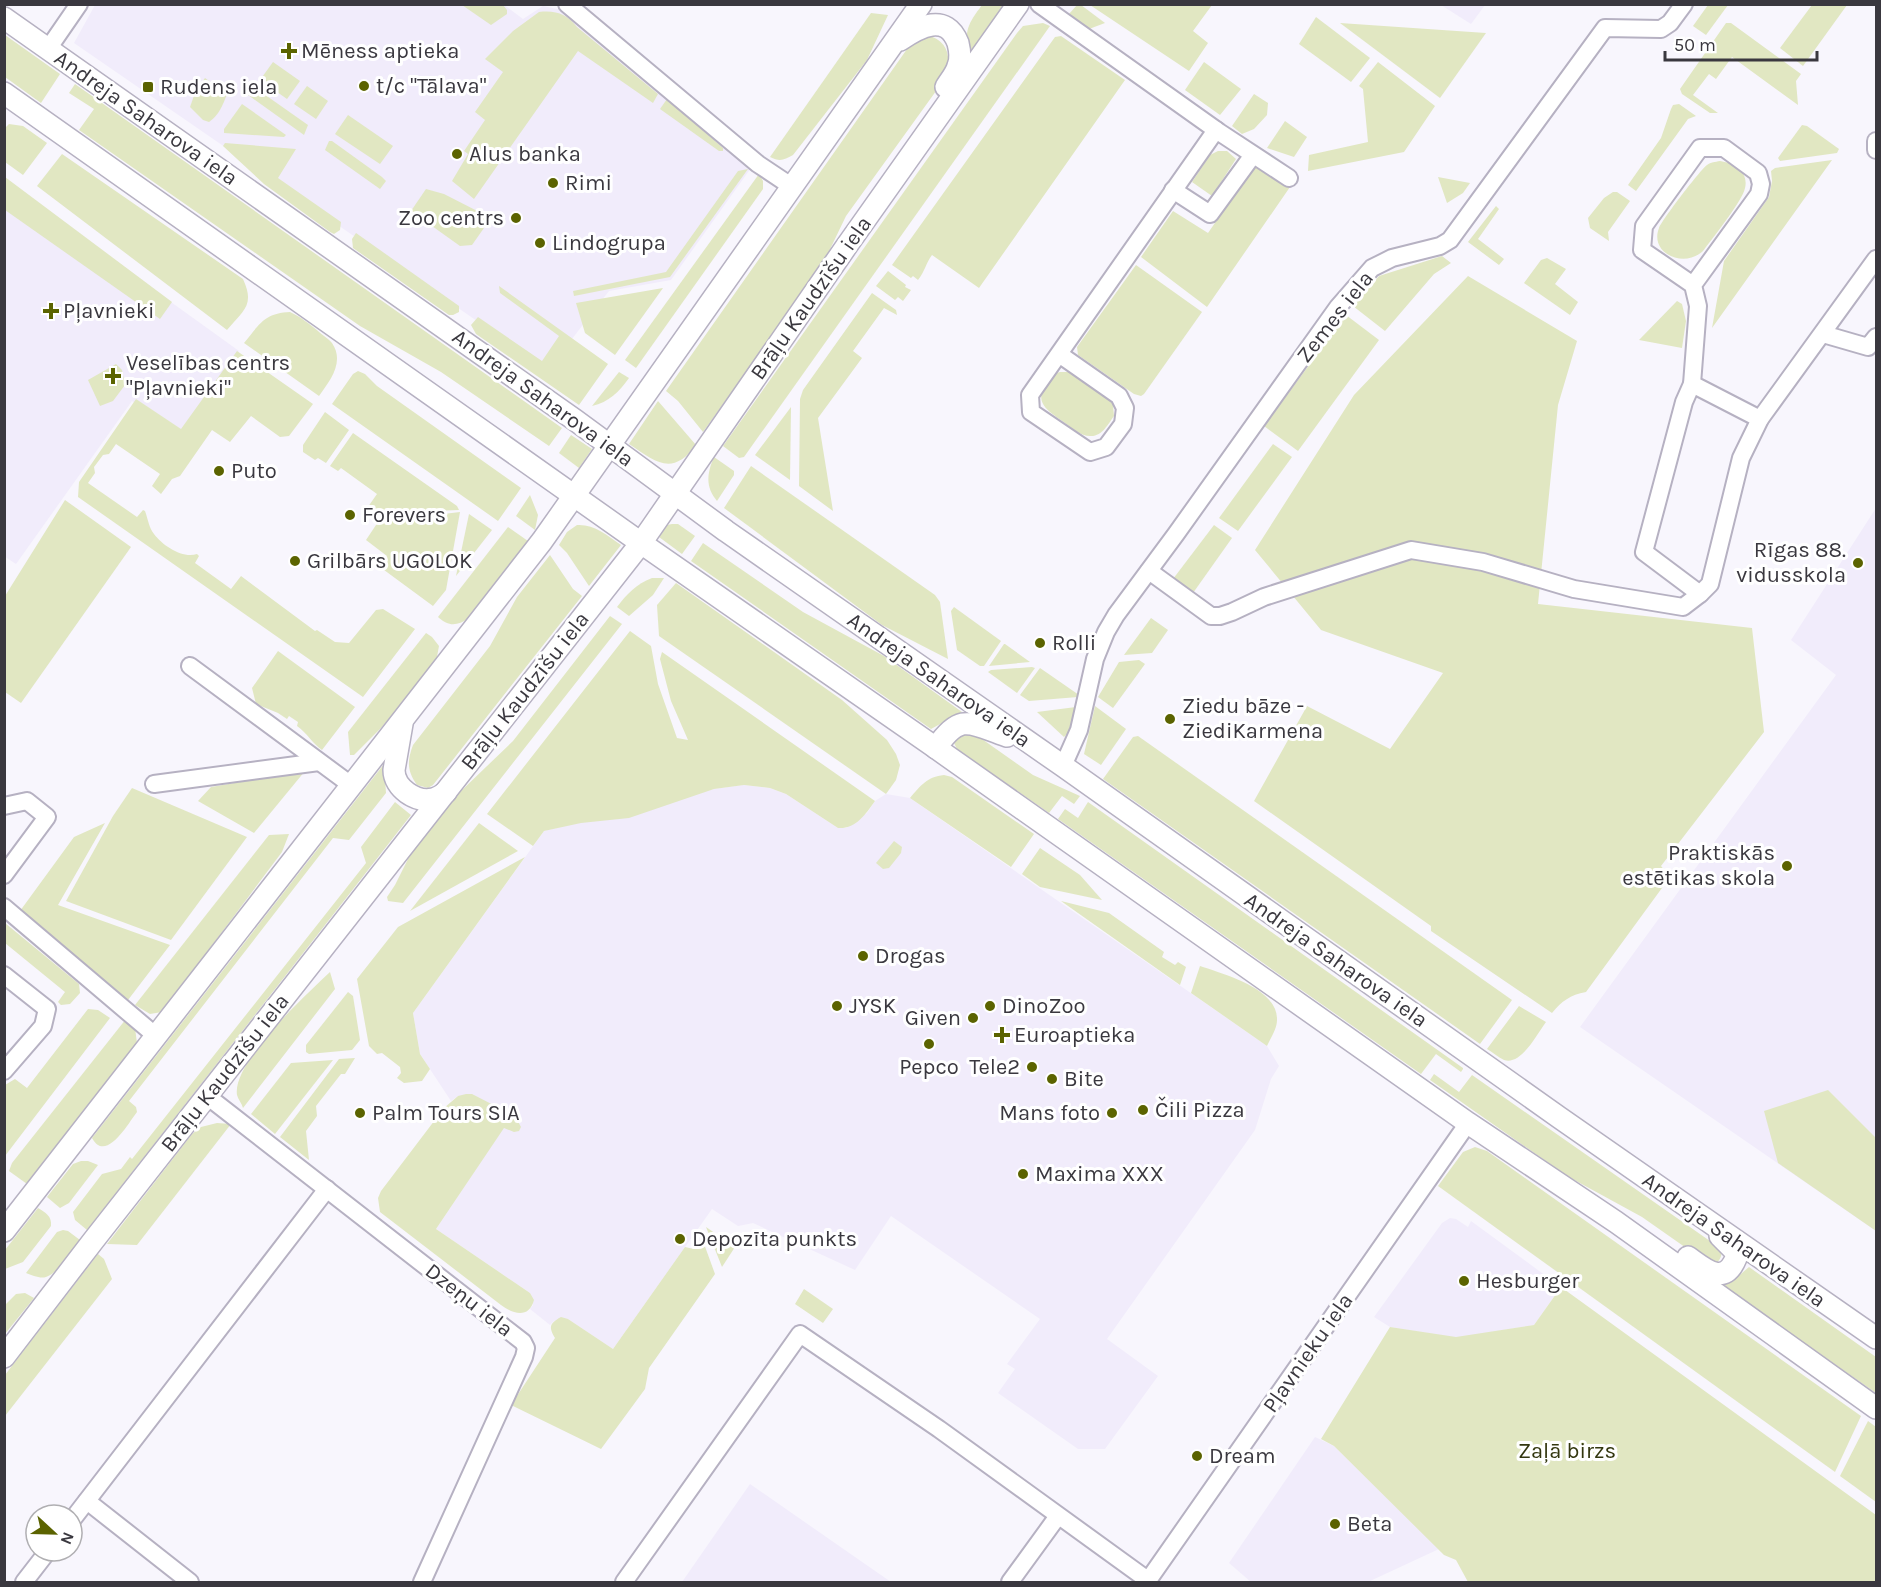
<svg xmlns="http://www.w3.org/2000/svg" width="1881" height="1587" viewBox="0 0 1881 1587" font-family="Karla,sans-serif">
  <style>
    .built { fill: #f1ecfb }
    .green { fill: #e1e7c2 }
    .lines { fill: none; stroke-linecap: round; stroke-linejoin: round }
    .minor-casing { stroke: #b6b1c2; stroke-width: 20 }
    .tertiary-casing { stroke: #b6b1c2; stroke-width: 24 }
    .minor { stroke: #fff; stroke-width: 16 }
    .tertiary { stroke: #fff; stroke-width: 21 }
    .poi-dot { fill: #5b6300; stroke: #fff; stroke-width: 2 }
    .labels { text-anchor: middle; dominant-baseline: central; stroke-width: 6; stroke-linejoin: round; paint-order: stroke }
    .poi-label { font-size: 22px; fill: #3a383f; stroke: #fff; text-anchor: start }
    .street-label { font-size: 22px; fill: #3a383f; stroke: #fff }
    .park-label { font-size: 22px; fill: #33370f; stroke: #fff }
  </style>
  <rect width="100%" height="100%" fill="#f8f6fd"/>
  <g class="built">
    <polygon points="503,4 523,19 543,6 562,10 751,168 671,280 609,291 548,370 74,43 95,5"/>
    <polygon points="1441,5 1485,5 1471,24"/>
    <polygon points="4,182 239,351 181,436 132,401 16,564 4,556"/>
    <polygon points="1876,508 1876,1231 1580,1027 1836,675 1791,640"/>
    <polygon points="744,785 770,788 786,794 838,828 846,828 867,813 875,801 886,794 910,798 1267,1046 1279,1066 1271,1079 1255,1130 1107,1339 1158,1376 1105,1449 1078,1449 998,1393 1015,1369 1007,1364 1040,1319 891,1216 855,1270 753,1223 738,1226 712,1209 613,1349 568,1319 554,1321 550,1325 530,1309 533,1305 530,1293 436,1229 504,1127 458,1096 451,1101 420,1054 413,1013 544,831 714,789"/>
    <polygon points="1450,1218 1456,1219 1468,1227 1471,1221 1561,1287 1534,1325 1456,1338 1390,1327 1374,1317 1442,1223"/>
    <polygon points="1315,1437 1334,1446 1439,1549 1368,1582 1251,1582 1229,1563"/>
    <polygon points="750,1484 891,1582 682,1582"/>
  </g>
  <g class="green">
    <polygon points="462,5 503,5 507,10 507,14 491,25"/>
    <path d="M982,5H1008L972,56L968,55C964,30 968,24 982,5Z"/>
    <polygon points="1077,5 1081,5 1105,23 1089,29 1069,14"/>
    <polygon points="1090,5 1212,5 1193,31 1208,43 1189,71"/>
    <polygon points="1708,5 1728,5 1706,35 1693,26"/>
    <polygon points="1812,5 1847,5 1803,66 1780,48"/>
    <path d="M539,12C556,10 567,14 577,27L658,94L653,103L578,51L474,199L452,181L468,154L464,151L485,120L475,112L503,72L485,59L513,31Z"/>
    <path d="M871,13L888,15L867,60L793,155C784,160 780,162 770,157Z"/>
    <polygon points="1316,17 1370,58 1351,82 1299,44"/>
    <polygon points="1043,23 1050,26 744,457 739,458 723,446 1017,33 1023,26"/>
    <polygon points="1340,23 1486,33 1440,98"/>
    <polygon points="1726,23 1731,23 1801,74 1796,81 1798,105 1732,57 1716,79 1709,74 1693,95 1718,113 1710,113 1682,94 1680,89"/>
    <polygon points="5,35 60,74 41,103 5,77"/>
    <path d="M927,35C950,41 952,60 944,80L846,216L821,268L703,432L678,401L666,391L912,42Z"/>
    <path d="M1061,36L1125,80L979,288L932,255C926,263 925,271 918,280L913,276L911,278L892,265L1055,37Z"/>
    <polygon points="273,62 300,81 287,99 260,80"/>
    <polygon points="1204,62 1241,89 1220,115 1185,90"/>
    <polygon points="1378,62 1435,106 1404,152 1308,171 1309,155 1368,142 1363,89 1359,86"/>
    <path d="M205,78L227,94C223,105 219,115 209,122L203,120L190,107L196,90Z"/>
    <polygon points="75,84 562,428 549,446 441,372 360,326 79,130 94,109 69,93"/>
    <polygon points="307,86 328,101 316,119 294,104"/>
    <polygon points="254,87 308,125 304,135 248,95"/>
    <polygon points="1254,94 1268,103 1267,115 1254,129 1242,134 1232,126"/>
    <polygon points="667,99 723,148 723,151 719,151 660,109"/>
    <polygon points="242,104 286,135 284,137 224,133 224,129"/>
    <polygon points="1679,104 1696,116 1688,119 1636,191 1628,185 1661,138 1671,109 1673,105"/>
    <polygon points="348,115 393,146 380,164 335,134"/>
    <polygon points="1285,121 1307,137 1294,157 1267,148"/>
    <polygon points="9,124 23,126 47,143 23,175 5,162 5,128"/>
    <polygon points="1802,125 1807,126 1839,149 1837,153 1780,161 1778,158"/>
    <polygon points="329,141 332,141 382,177 386,181 380,189 325,150"/>
    <polygon points="225,143 296,149 278,178 341,222 340,230 334,234 330,232 264,184 223,146"/>
    <polygon points="1218,151 1227,151 1236,159 1212,196 1192,182 1210,155"/>
    <path d="M62,154L243,279C255,305 244,310 227,330L37,186Z"/>
    <polygon points="1832,160 1712,328 1724,261 1769,197 1772,181 1771,171 1775,168"/>
    <path d="M1720,161C1734,163 1749,172 1745,188C1743,200 1712,239 1703,251C1684,269 1649,253 1659,228C1662,220 1701,169 1707,165C1711,162 1715,162 1720,161Z"/>
    <polygon points="1255,165 1290,187 1207,307 1141,257 1173,211 1208,233"/>
    <polygon points="748,169 670,277 574,296 573,291 666,272 738,171"/>
    <polygon points="759,174 763,181 763,189 636,368 625,360"/>
    <polygon points="5,177 172,302 160,319 5,210"/>
    <polygon points="1438,177 1470,183 1463,193 1447,203"/>
    <polygon points="426,189 444,194 491,218 472,245 460,246 411,211"/>
    <polygon points="1613,192 1617,192 1630,201 1608,232 1609,241 1590,228 1588,218 1604,198"/>
    <polygon points="1496,206 1499,209 1478,239 1504,259 1499,265 1468,242"/>
    <polygon points="356,233 459,306 459,312 453,315 449,315 353,248 352,239"/>
    <polygon points="1442,256 1451,263 1434,274 1385,331 1353,306 1379,276"/>
    <polygon points="1547,258 1566,269 1555,284 1578,302 1570,315 1524,283 1541,260"/>
    <polygon points="1136,265 1202,312 1144,394 1141,396 1134,394 1078,355 1077,347"/>
    <polygon points="888,271 906,285 905,287 911,290 903,301 898,297 895,300 876,286"/>
    <path d="M1468,276L1577,341L1558,405L1538,604L1752,628L1764,732L1661,866L1670,877L1586,992C1570,995 1562,1001 1552,1013L1431,931V926L1254,801L1307,706L1390,749L1443,673L1321,630L1255,550L1354,395Z"/>
    <polygon points="499,286 608,364 579,405 476,334 471,325 478,317 542,361 559,336 500,293"/>
    <polygon points="663,288 615,355 585,333 576,303"/>
    <polygon points="872,293 896,310 897,315 884,308 853,351 862,358 818,418 833,511 799,486 800,399 803,390"/>
    <polygon points="1677,301 1682,304 1686,321 1682,348 1639,340"/>
    <path d="M290,312C301,317 308,323 318,331C322,335 329,339 332,343C345,362 330,381 319,396L244,343C259,325 264,313 290,312Z"/>
    <polygon points="1346,315 1379,340 1298,451 1264,426"/>
    <path d="M237,351L313,404L289,436L280,437L251,416L230,442L212,430L180,476L172,479L161,494L152,486L160,474L116,444L109,454L103,455L94,467L95,473L88,483L137,517L143,510L145,511C148,519 149,528 154,534C163,546 183,559 197,554L199,556L195,563L231,589L241,576L315,631L317,630L335,642L349,643L376,610L383,609L415,629L363,697L78,497L79,482L136,399L181,429Z"/>
    <polygon points="116,364 122,370 125,385 113,401 100,406 88,380"/>
    <polygon points="358,371 365,374 377,386 521,488 498,521 332,404 353,374"/>
    <path d="M619,372L629,378C619,392 609,402 592,406Z"/>
    <path d="M1060,372H1072L1109,397L1113,405L1114,416C1108,424 1102,437 1090,436C1081,436 1072,428 1065,423C1042,407 1033,401 1050,375Z"/>
    <path d="M658,401L696,445C672,477 656,462 629,444Z"/>
    <polygon points="791,407 790,480 755,455"/>
    <polygon points="325,412 349,430 326,463 318,458 315,460 303,452 303,445"/>
    <polygon points="353,433 457,506 459,510 363,514 377,494 341,468 338,471 330,466"/>
    <polygon points="571,435 592,449 579,468 559,453"/>
    <polygon points="1273,444 1292,457 1238,531 1219,518"/>
    <path d="M714,457L734,471V475L717,501C705,487 707,473 714,457Z"/>
    <polygon points="751,466 935,595 940,602 948,659 882,625 724,508"/>
    <polygon points="530,495 538,515 535,530 516,516"/>
    <polygon points="65,500 131,547 21,703 5,692 5,596"/>
    <polygon points="460,512 446,590 433,606 380,567 387,556 366,540 378,522"/>
    <polygon points="469,514 492,530 456,576"/>
    <polygon points="672,524 678,524 695,536 682,554 659,537 667,525"/>
    <path d="M577,525C594,524 607,535 621,545L589,586L567,553L559,545L567,532Z"/>
    <polygon points="1214,525 1232,538 1193,593 1173,579"/>
    <path d="M508,527L528,541L469,618C457,626 449,627 438,617Z"/>
    <polygon points="703,543 803,612 884,656 962,712 931,729 691,561"/>
    <path d="M550,555L573,589L582,596L433,785L428,788L417,785C407,771 407,761 413,745L490,646L517,597Z"/>
    <path d="M652,578H664L653,595L629,616L617,607C627,594 636,584 652,578Z"/>
    <polygon points="676,583 842,700 887,740 896,754 900,765 896,780 886,794 659,636 657,605"/>
    <polygon points="954,607 1001,641 984,666 980,666 957,650 951,611"/>
    <polygon points="610,616 622,624 403,903 388,901 387,897 395,885 411,853 459,793 513,741"/>
    <polygon points="1151,618 1168,630 1152,653 1124,655"/>
    <path d="M630,631L651,646L658,684L677,738L688,740L671,701L660,659L662,652L875,801C865,815 856,829 838,828L786,794L770,788L744,785L714,789L629,818L581,823L544,831L533,846L487,814Z"/>
    <polygon points="426,633 432,637 439,646 436,662 381,728 354,755 350,755 348,732"/>
    <polygon points="1004,644 1005,644 1030,662 989,666"/>
    <path d="M278,651L355,707L322,750C312,743 307,733 297,726L298,722L289,716L287,719L278,713L256,704L252,688Z"/>
    <polygon points="1139,660 1145,664 1113,708 1098,697 1119,662"/>
    <polygon points="1032,667 1035,668 1017,693 988,672 991,670"/>
    <polygon points="1040,668 1079,695 1078,697 1029,701 1020,695"/>
    <polygon points="1095,706 1126,729 1101,765 1084,754"/>
    <polygon points="1076,707 1071,730 1064,737 1037,712"/>
    <polygon points="972,732 1033,775 1080,796 1074,804 1062,796 1049,813 957,749 954,743 957,735"/>
    <polygon points="1138,736 1512,1000 1480,1044 1103,779 1133,737"/>
    <path d="M384,764L386,793L349,840L333,838L129,1101L136,1107L137,1112C129,1122 106,1164 92,1138Z"/>
    <polygon points="305,771 254,833 198,801 211,787"/>
    <path d="M944,775L952,777L1034,834L1011,867L910,798C921,785 927,777 944,775Z"/>
    <polygon points="132,788 247,837 171,940 66,901 113,816"/>
    <polygon points="395,802 411,815 87,1230 75,1220 73,1212 102,1174 121,1169 130,1157 132,1159 366,863 361,847"/>
    <polygon points="1088,802 1463,1068 1463,1069 1461,1072 1436,1054 1421,1074 1058,819 1065,809 1078,818"/>
    <polygon points="105,823 58,905 170,945 128,1000 20,911 74,837"/>
    <polygon points="479,823 518,851 410,911"/>
    <polygon points="289,834 282,852 162,1012 150,1014 135,1005 269,835"/>
    <polygon points="894,841 902,847 901,853 889,868 883,869 876,863"/>
    <polygon points="1040,848 1080,875 1102,900 1040,887 1022,874"/>
    <polygon points="525,857 413,1013 420,1054 430,1069 422,1081 404,1083 397,1078 401,1073 400,1067 382,1053 377,1054 369,1046 357,979 398,927"/>
    <polygon points="1061,901 1109,913 1164,952 1162,957 1175,965 1178,962 1186,967 1180,985"/>
    <polygon points="5,923 79,984 80,993 70,1004 61,1005 58,1002 65,992 5,943"/>
    <path d="M1200,966C1223,974 1278,988 1277,1020C1277,1029 1271,1037 1267,1046L1191,993Z"/>
    <path d="M330,972L335,989L243,1108C242,1104 238,1099 237,1095C232,1062 307,994 330,972Z"/>
    <polygon points="348,992 353,996 360,1040 352,1050 309,1054 306,1052 306,1045"/>
    <path d="M1519,1006L1546,1022C1537,1034 1521,1066 1504,1060C1498,1057 1492,1052 1487,1049Z"/>
    <polygon points="88,1009 98,1010 110,1018 5,1156 5,1085 15,1079 27,1088"/>
    <polygon points="126,1019 135,1028 137,1043 27,1184 9,1171 12,1163"/>
    <polygon points="355,1058 345,1074 341,1074 316,1106 317,1116 306,1131 309,1160 280,1137 339,1059"/>
    <polygon points="333,1060 275,1134 251,1114 291,1063"/>
    <path d="M1434,1074L1459,1092L1472,1075L1720,1248C1723,1255 1721,1258 1716,1264H1709L1642,1217L1567,1176L1430,1080Z"/>
    <polygon points="1828,1090 1876,1138 1876,1231 1778,1163 1764,1111"/>
    <path d="M466,1094H472L515,1116L521,1127L519,1131L514,1132L504,1128L436,1229L530,1293L534,1300C529,1319 513,1314 501,1305L380,1212L378,1198L381,1191L444,1108L458,1096Z"/>
    <polygon points="217,1123 231,1124 137,1245 107,1244 192,1134 201,1127"/>
    <polygon points="1475,1147 1487,1151 1861,1416 1835,1472 1438,1186 1463,1152"/>
    <polygon points="81,1161 88,1161 98,1165 69,1203 60,1208 47,1197 73,1164"/>
    <path d="M38,1208C46,1213 52,1216 51,1226L23,1262L5,1269V1250Z"/>
    <polygon points="706,1227 735,1247 722,1267"/>
    <path d="M63,1230L68,1231L80,1240C71,1251 60,1272 46,1277C40,1279 32,1275 26,1273L57,1232Z"/>
    <path d="M703,1241L715,1274L649,1368L645,1389L601,1449L511,1405L555,1338C548,1327 550,1323 561,1317L568,1319L613,1349L685,1247L694,1249Z"/>
    <polygon points="98,1254 104,1259 112,1279 5,1416 5,1375"/>
    <polygon points="1749,1267 1876,1357 1876,1393 1718,1283 1735,1279"/>
    <polygon points="1561,1287 1876,1515 1876,1582 1468,1582 1456,1560 1444,1555 1334,1446 1321,1439 1390,1327 1456,1337 1534,1325"/>
    <polygon points="804,1289 833,1309 823,1323 795,1304"/>
    <polygon points="25,1293 34,1298 5,1334 5,1305 16,1294"/>
    <polygon points="1868,1421 1876,1427 1876,1502 1840,1476"/>
  </g>
  <g class="lines">
    <defs>
      <g id="minor">
        <polyline points="567,4 758,164 791,186"/>
        <polyline points="1039,4 1219,132 1289,178"/>
        <polyline points="48,49 79,4"/>
        <polyline points="1876,141 1876,150"/>
        <polyline points="1173,190 1210,214 1253,155"/>
        <polyline points="1693,285 1642,250 1644,226 1700,148 1724,148 1758,173 1761,184 1759,194 1693,285 1698,306 1692,384 1760,419"/>
        <polyline points="1823,334 1868,347 1876,337"/>
        <polyline points="1059,354 1119,396 1125,408 1123,424 1106,447 1090,452 1031,412 1030,395 1216,130"/>
        <polyline points="1692,384 1684,402 1644,552 1700,594"/>
        <polyline points="1149,571 1211,616 1220,616 1232,612 1264,597 1411,550 1483,562 1574,589 1683,607 1700,594 1710,584 1741,458 1760,419 1876,259"/>
        <polyline points="190,666 351,785"/>
        <polyline points="1063,766 1079,730 1095,659 1106,632 1116,615 1176,534 1338,307 1372,268 1392,258 1440,246 1450,240 1605,28 1661,29 1670,23 1684,4"/>
        <polyline points="154,784 319,762"/>
        <polyline points="4,806 27,801 47,817 4,875"/>
        <polyline points="4,907 156,1036"/>
        <polyline points="4,975 47,1009 43,1026 4,1071"/>
        <polyline points="207,1096 523,1342 526,1348 524,1357 422,1582"/>
        <polyline points="87,1501 190,1582"/>
        <polyline points="72,1520 327,1189"/>
        <polyline points="24,1582 48,1551"/>
        <polyline points="624,1582 800,1334 939,1429 1149,1581"/>
        <polyline points="1010,1582 1058,1516"/>
        <polyline points="1147,1582 1468,1123"/>
      </g>
      <g id="tertiary">
        <polyline points="4,18 575,420 726,531 1063,766 1560,1118 1876,1338"/>
        <path d="M900,40C919,27 946,12 958,43C960,51 961,59 958,66C956,74 950,80 946,87"/>
        <polyline points="4,93 641,543 936,748 1468,1123 1616,1222 1876,1408"/>
        <path d="M402,724L394,770C394,788 416,803 433,799C438,798 442,795 446,792"/>
        <path d="M936,748C961,711 971,724 1007,736"/>
        <polyline points="4,1231 542,541 921,4"/>
        <path d="M1688,1257C1705,1269 1724,1287 1736,1258L1735,1251L1720,1236"/>
        <polyline points="4,1357 93,1241 641,543 848,244 1018,4"/>
      </g>
    </defs>
    <use href="#minor" class="minor-casing"/>
    <use href="#tertiary" class="tertiary-casing"/>
    <use href="#minor" class="minor"/>
    <use href="#tertiary" class="tertiary"/>
  </g>
  <g class="poi-dot">
    <path d="M286 42h6v6h6v6h-6v6h-6v-6h-6v-6h6z"/>
    <circle cx="364" cy="86" r="6"/>
    <rect x="142" y="81" width="12" height="12" rx="3"/>
    <circle cx="457" cy="154" r="6"/>
    <circle cx="553" cy="183" r="6"/>
    <circle cx="516" cy="218" r="6"/>
    <circle cx="540" cy="243" r="6"/>
    <path d="M48 302h6v6h6v6h-6v6h-6v-6h-6v-6h6z"/>
    <path d="M110 367h6v6h6v6h-6v6h-6v-6h-6v-6h6z"/>
    <circle cx="219" cy="471" r="6"/>
    <circle cx="350" cy="515" r="6"/>
    <circle cx="295" cy="561" r="6"/>
    <circle cx="1858" cy="563" r="6"/>
    <circle cx="1040" cy="643" r="6"/>
    <circle cx="1170" cy="719" r="6"/>
    <circle cx="1787" cy="866" r="6"/>
    <circle cx="863" cy="956" r="6"/>
    <circle cx="837" cy="1006" r="6"/>
    <circle cx="990" cy="1006" r="6"/>
    <circle cx="973" cy="1018" r="6"/>
    <path d="M999 1026h6v6h6v6h-6v6h-6v-6h-6v-6h6z"/>
    <circle cx="929" cy="1044" r="6"/>
    <circle cx="1032" cy="1067" r="6"/>
    <circle cx="1052" cy="1079" r="6"/>
    <circle cx="1143" cy="1110" r="6"/>
    <circle cx="360" cy="1113" r="6"/>
    <circle cx="1112" cy="1113" r="6"/>
    <circle cx="1023" cy="1174" r="6"/>
    <circle cx="680" cy="1239" r="6"/>
    <circle cx="1464" cy="1281" r="6"/>
    <circle cx="1197" cy="1456" r="6"/>
    <circle cx="1335" cy="1524" r="6"/>
  </g>
  <g class="labels">
    <g class="poi-label">
      <text x="301" y="51">Mēness aptieka</text>
      <text x="376" y="86">t/c "Tālava"</text>
      <text x="160" y="87">Rudens iela</text>
      <text x="469" y="154">Alus banka</text>
      <text x="565" y="183">Rimi</text>
      <text x="504" y="218" text-anchor="end">Zoo centrs</text>
      <text x="552" y="243">Lindogrupa</text>
      <text x="63" y="311">Pļavnieki</text>
      <text x="126" y="363">Veselības centrs<tspan x="126" dy="25">"Pļavnieki"</tspan></text>
      <text x="231" y="471">Puto</text>
      <text x="362" y="515">Forevers</text>
      <text x="1846" y="550" text-anchor="end">Rīgas 88.<tspan x="1846" dy="25">vidusskola</tspan></text>
      <text x="307" y="561">Grilbārs UGOLOK</text>
      <text x="1052" y="643">Rolli</text>
      <text x="1182" y="706">Ziedu bāze -<tspan x="1182" dy="25">ZiediKarmena</tspan></text>
      <text x="1775" y="853" text-anchor="end">Praktiskās<tspan x="1775" dy="25">estētikas skola</tspan></text>
      <text x="875" y="956">Drogas</text>
      <text x="849" y="1006">JYSK</text>
      <text x="1002" y="1006">DinoZoo</text>
      <text x="961" y="1018" text-anchor="end">Given</text>
      <text x="1014" y="1035">Euroaptieka</text>
      <text x="929" y="1067" text-anchor="middle">Pepco</text>
      <text x="1020" y="1067" text-anchor="end">Tele2</text>
      <text x="1064" y="1079">Bite</text>
      <text x="1155" y="1110">Čili Pizza</text>
      <text x="372" y="1113">Palm Tours SIA</text>
      <text x="1100" y="1113" text-anchor="end">Mans foto</text>
      <text x="1035" y="1174">Maxima XXX</text>
      <text x="692" y="1239">Depozīta punkts</text>
      <text x="1476" y="1281">Hesburger</text>
      <text x="1209" y="1456">Dream</text>
      <text x="1347" y="1524">Beta</text>
    </g>
    <g class="street-label">
      <text transform="translate(146 118) rotate(35)">Andreja Saharova iela</text>
      <text transform="translate(811 298) rotate(-55)">Brāļu Kaudzīšu iela</text>
      <text transform="translate(1335 317) rotate(-52)">Zemes iela</text>
      <text transform="translate(543 398) rotate(36)">Andreja Saharova iela</text>
      <text transform="translate(939 680) rotate(35)">Andreja Saharova iela</text>
      <text transform="translate(525 691) rotate(-52)">Brāļu Kaudzīšu iela</text>
      <text transform="translate(1336 960) rotate(35)">Andreja Saharova iela</text>
      <text transform="translate(225 1073) rotate(-52)">Brāļu Kaudzīšu iela</text>
      <text transform="translate(1734 1240) rotate(35)">Andreja Saharova iela</text>
      <text transform="translate(469 1300) rotate(38)">Dzeņu iela</text>
      <text transform="translate(1308 1353) rotate(-55)">Pļavnieku iela</text>
    </g>
    <g class="park-label">
      <text x="1567" y="1451">Zaļā birzs</text>
    </g>
  </g>
  <rect width="1881" height="1587" fill="none" stroke="#3a383f" stroke-width="12"/>
  <g transform="translate(54 1533) rotate(112)"><circle r="28" fill="#ffffff" stroke="#b0afb2" stroke-width="1.5"/>
  <path d="M0-4.5L10 22L0 15L-10 22Z" fill="#5b6300"/>
  <text y="-9" font-size="16" font-weight="bold" text-anchor="middle" fill="#3a383f">N</text>
  </g>
  <path d="M1665 51v9h152v-9" fill="none" stroke="#3a383f" stroke-width="3"/>
  <text x="1674" y="51" font-size="18" fill="#3a383f" stroke="#ffffff" stroke-width="4.5" paint-order="stroke">50 m</text>
</svg>
